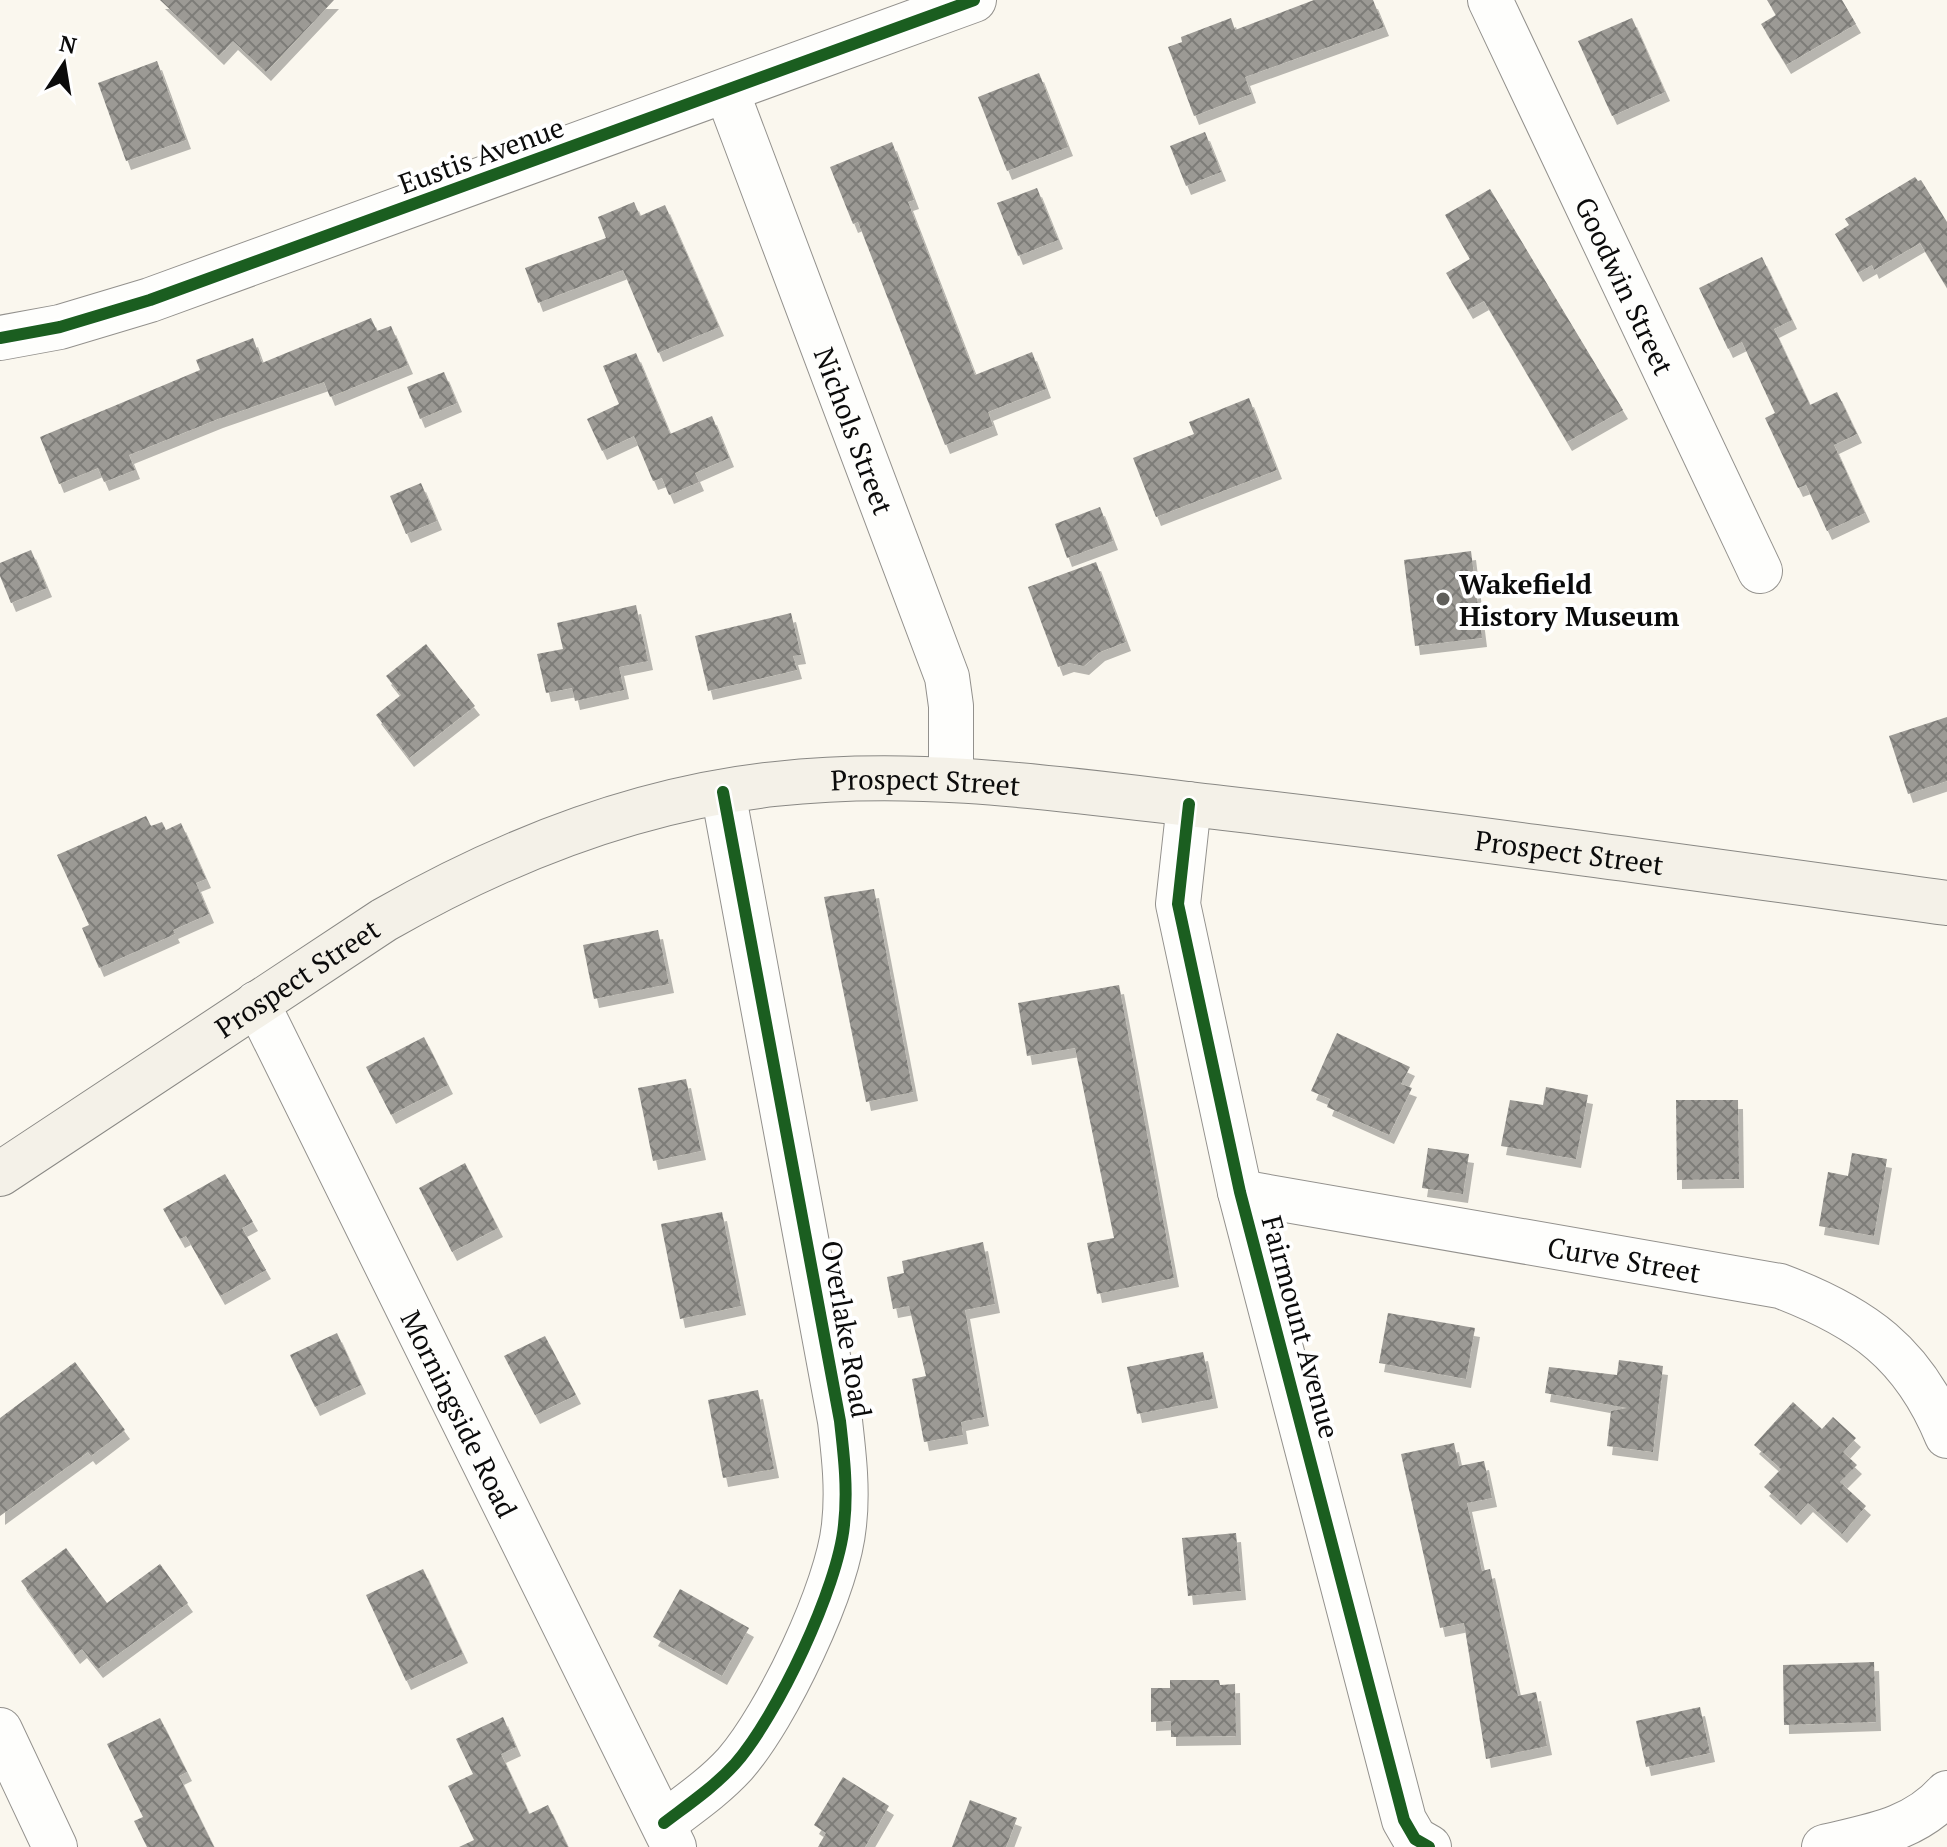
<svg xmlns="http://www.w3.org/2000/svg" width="1947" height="1847" viewBox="0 0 1947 1847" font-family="'PT Serif',serif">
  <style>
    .building { fill: url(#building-cross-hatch); filter: url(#shadow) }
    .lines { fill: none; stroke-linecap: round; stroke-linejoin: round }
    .street-casing { stroke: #93918d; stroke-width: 46 }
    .secondary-casing { stroke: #898884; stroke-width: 46 }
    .street { stroke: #fefefc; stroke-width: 44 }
    .secondary { stroke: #f4f1e8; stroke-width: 44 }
    .cycleway-casing { stroke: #fff; stroke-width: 17 }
    .cycleway { stroke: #1b5e20; stroke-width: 12 }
    .poi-dot { fill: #5f5e5a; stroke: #fff; stroke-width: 3 }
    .labels { text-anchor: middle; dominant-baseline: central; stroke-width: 8; stroke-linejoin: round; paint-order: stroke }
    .street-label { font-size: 28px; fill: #0b0b0b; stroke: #fff }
    .poi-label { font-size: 28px; font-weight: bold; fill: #0b0b0b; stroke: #fff; text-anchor: start }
  </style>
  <defs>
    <pattern id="building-cross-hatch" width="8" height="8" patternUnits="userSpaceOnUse" patternTransform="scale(2)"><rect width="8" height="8" fill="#9c9a95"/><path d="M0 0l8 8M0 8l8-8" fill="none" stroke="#7d7c78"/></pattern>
    <filter id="shadow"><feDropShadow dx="5" dy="9" stdDeviation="0" flood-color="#0004"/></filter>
  </defs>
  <rect width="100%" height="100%" fill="#faf7ee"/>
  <g class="building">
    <polygon points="160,0 334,0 266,72 233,41 219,56"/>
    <polygon points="1314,0 1373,0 1384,27 1245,77 1251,94 1194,116 1168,47 1182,42 1181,37 1231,18 1235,30"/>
    <polygon points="1767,0 1842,0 1856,24 1786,65 1761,24 1776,15"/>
    <polygon points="1632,18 1665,92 1612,116 1578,41"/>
    <polygon points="157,61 186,140 126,161 98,83"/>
    <polygon points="1039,73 1068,147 1007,171 978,97"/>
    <polygon points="1205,132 1221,172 1186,186 1170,146"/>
    <polygon points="892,142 914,200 908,202 975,375 1032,352 1046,389 988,412 993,426 945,445 858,222 853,224 830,167"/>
    <polygon points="1915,177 1918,181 1921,180 1947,222 1947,288 1920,243 1874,270 1872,265 1858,273 1835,234 1849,225 1845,219"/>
    <polygon points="1037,188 1058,240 1018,256 997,203"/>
    <polygon points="1490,189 1623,410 1567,442 1484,301 1468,310 1446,273 1470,259 1445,215"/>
    <polygon points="634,202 640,216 665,205 719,327 658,353 623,270 538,303 525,268 606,238 598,217"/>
    <polygon points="1762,257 1792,320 1774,329 1810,405 1837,392 1857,434 1834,445 1865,513 1827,531 1806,485 1798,488 1765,418 1775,413 1742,342 1728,349 1699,288"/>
    <polygon points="371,318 377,331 391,326 408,365 330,397 324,382 218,419 129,455 135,470 104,482 98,468 59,484 40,437 200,370 196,360 253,338 262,363"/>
    <polygon points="636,353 670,434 712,416 729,458 695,473 699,482 669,495 662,478 653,481 634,436 602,451 587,419 619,404 603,366"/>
    <polygon points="444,372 457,403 420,419 407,387"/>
    <polygon points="1249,398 1277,470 1156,517 1133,458 1194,434 1189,422"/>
    <polygon points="421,483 437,521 406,534 390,496"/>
    <polygon points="1100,507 1113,541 1067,558 1055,524"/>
    <polygon points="31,550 47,588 11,603 0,576 0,563"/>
    <polygon points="1471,551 1482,638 1415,646 1404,560"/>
    <polygon points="1096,562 1126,642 1100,652 1084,666 1069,663 1058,667 1028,587"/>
    <polygon points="636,605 648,661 619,667 624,690 575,701 572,688 546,693 537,654 563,649 557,623"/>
    <polygon points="791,613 801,655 793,656 797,670 708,691 695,636"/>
    <polygon points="426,644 475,706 409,758 376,715 401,695 386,676"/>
    <polygon points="1947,717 1947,781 1908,794 1889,736"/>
    <polygon points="146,816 151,826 162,822 166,830 181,823 206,879 196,883 209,914 173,930 175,934 99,968 82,928 89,925 57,855"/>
    <polygon points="874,889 913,1092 866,1102 824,897"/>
    <polygon points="658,930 669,984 594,999 583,945"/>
    <polygon points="1119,985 1174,1278 1097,1294 1087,1243 1114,1238 1075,1048 1027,1056 1018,1003"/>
    <polygon points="1337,1033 1410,1067 1401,1084 1412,1088 1389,1135 1327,1107 1330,1099 1311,1091"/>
    <polygon points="424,1037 448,1085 391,1115 366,1067"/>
    <polygon points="686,1079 701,1151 653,1161 638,1088"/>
    <polygon points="1546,1087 1588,1095 1576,1159 1501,1146 1510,1100 1543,1105"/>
    <polygon points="1676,1100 1738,1100 1739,1179 1677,1180"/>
    <polygon points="1428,1148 1469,1154 1463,1194 1422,1188"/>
    <polygon points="1852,1153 1887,1159 1874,1236 1819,1226 1828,1172 1848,1176"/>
    <polygon points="465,1163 498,1228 452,1252 419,1188"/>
    <polygon points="225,1174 253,1222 242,1228 266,1270 220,1296 186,1236 180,1239 163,1209"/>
    <polygon points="722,1212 741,1306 680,1319 661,1224"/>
    <polygon points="983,1242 995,1304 965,1310 984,1417 961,1422 963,1435 924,1442 912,1379 926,1376 909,1306 893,1309 887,1277 904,1273 902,1261"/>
    <polygon points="1388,1313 1475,1328 1466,1379 1379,1363"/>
    <polygon points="337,1333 361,1385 315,1407 290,1355"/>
    <polygon points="545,1336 576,1395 535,1415 504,1356"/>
    <polygon points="1203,1352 1213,1399 1137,1414 1127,1367"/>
    <polygon points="1619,1360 1663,1366 1653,1452 1607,1446 1611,1411 1627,1408 1545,1393 1549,1367 1617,1375"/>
    <polygon points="75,1362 125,1430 91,1456 88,1452 0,1516 0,1418"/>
    <polygon points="758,1390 774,1469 723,1478 708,1400"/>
    <polygon points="1793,1402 1822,1429 1833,1417 1856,1438 1843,1452 1857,1465 1840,1482 1866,1506 1842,1534 1808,1503 1796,1516 1764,1487 1781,1469 1754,1445"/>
    <polygon points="1454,1443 1459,1466 1484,1461 1492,1498 1467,1503 1482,1571 1490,1569 1518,1696 1536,1692 1547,1746 1486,1759 1464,1623 1440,1628 1401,1454"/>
    <polygon points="1236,1533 1241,1591 1188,1596 1182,1538"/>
    <polygon points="66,1548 107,1603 160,1564 188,1603 98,1669 82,1649 75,1655 21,1581"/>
    <polygon points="423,1569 463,1654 406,1681 366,1595"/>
    <polygon points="680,1589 749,1628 722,1676 653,1637"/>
    <polygon points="1874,1662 1876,1722 1784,1725 1783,1665"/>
    <polygon points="1170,1680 1219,1680 1220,1685 1235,1684 1236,1736 1171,1737 1171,1721 1151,1722 1151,1688 1170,1688"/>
    <polygon points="1700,1707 1710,1753 1646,1767 1636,1721"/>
    <polygon points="503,1717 516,1747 501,1754 529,1814 548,1805 568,1847 459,1847 474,1840 448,1786 473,1774 456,1739"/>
    <polygon points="160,1718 187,1772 179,1776 214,1847 147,1847 134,1821 143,1817 107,1744"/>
    <polygon points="843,1777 889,1806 865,1847 818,1847 826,1833 814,1825"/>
    <polygon points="970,1800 1017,1818 1006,1847 952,1847"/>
  </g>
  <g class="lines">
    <defs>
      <g id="street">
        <path id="s1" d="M1490,0L1760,571"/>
        <path id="s2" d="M727,92L947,677L951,706V777"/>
        <polyline points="0,338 60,327 150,300 974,0"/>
        <polyline points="1189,804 1178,904 1240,1192 1404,1820 1415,1839 1429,1847"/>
        <path id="s3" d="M257,1003L674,1847"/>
        <path id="s4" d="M1240,1192L1780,1286C1862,1317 1913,1353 1947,1436"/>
        <polyline points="0,1730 55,1847"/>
        <path d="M664,1823C689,1804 714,1787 735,1764C777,1716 838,1588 844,1525C848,1490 844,1456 840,1421L723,792"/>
        <path d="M1824,1847C1870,1836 1914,1830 1947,1793"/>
      </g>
      <g id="secondary">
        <path id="s5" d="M0,1174L384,920C505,851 636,799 775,784C926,767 1073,791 1223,808C1465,836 1706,870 1947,903"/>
      </g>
    </defs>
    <use href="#street" class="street-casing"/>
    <use href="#secondary" class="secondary-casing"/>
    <use href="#street" class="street"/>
    <use href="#secondary" class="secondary"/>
    <defs>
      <g id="cycleway">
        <polyline points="0,338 60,327 150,300 974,0"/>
        <polyline points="1189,804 1178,904 1240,1192 1404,1820 1415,1839 1429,1847"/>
        <path d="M664,1823C689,1804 714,1787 735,1764C777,1716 838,1588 844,1525C848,1490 844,1456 840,1421L723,792"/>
      </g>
    </defs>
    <use href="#cycleway" class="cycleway-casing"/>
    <use href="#cycleway" class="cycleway"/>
  </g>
  <circle class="poi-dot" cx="1443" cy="599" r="8"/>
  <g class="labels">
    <g class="street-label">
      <text transform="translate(481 155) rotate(-20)">Eustis Avenue</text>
      <text stroke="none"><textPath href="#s1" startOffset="316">Goodwin Street</textPath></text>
      <text stroke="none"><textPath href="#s2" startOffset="362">Nichols Street</textPath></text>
      <text stroke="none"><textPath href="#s5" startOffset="1028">Prospect Street</textPath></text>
      <text stroke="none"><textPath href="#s5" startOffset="1676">Prospect Street</textPath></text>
      <text stroke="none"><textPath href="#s5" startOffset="356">Prospect Street</textPath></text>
      <text stroke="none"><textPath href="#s4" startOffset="390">Curve Street</textPath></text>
      <text transform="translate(1301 1327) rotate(75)">Fairmount Avenue</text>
      <text transform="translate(847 1329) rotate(80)">Overlake Road</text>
      <text stroke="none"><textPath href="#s3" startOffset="458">Morningside Road</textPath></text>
    </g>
    <g class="poi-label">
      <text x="1459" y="583">Wakefield<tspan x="1459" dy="32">History Museum</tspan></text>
    </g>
  </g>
  <g transform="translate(64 64) rotate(12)" stroke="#ffffff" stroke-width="6" paint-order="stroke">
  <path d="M0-6L14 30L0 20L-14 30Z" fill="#0b0b0b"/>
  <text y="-12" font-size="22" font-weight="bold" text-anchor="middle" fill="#0b0b0b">N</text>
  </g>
</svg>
